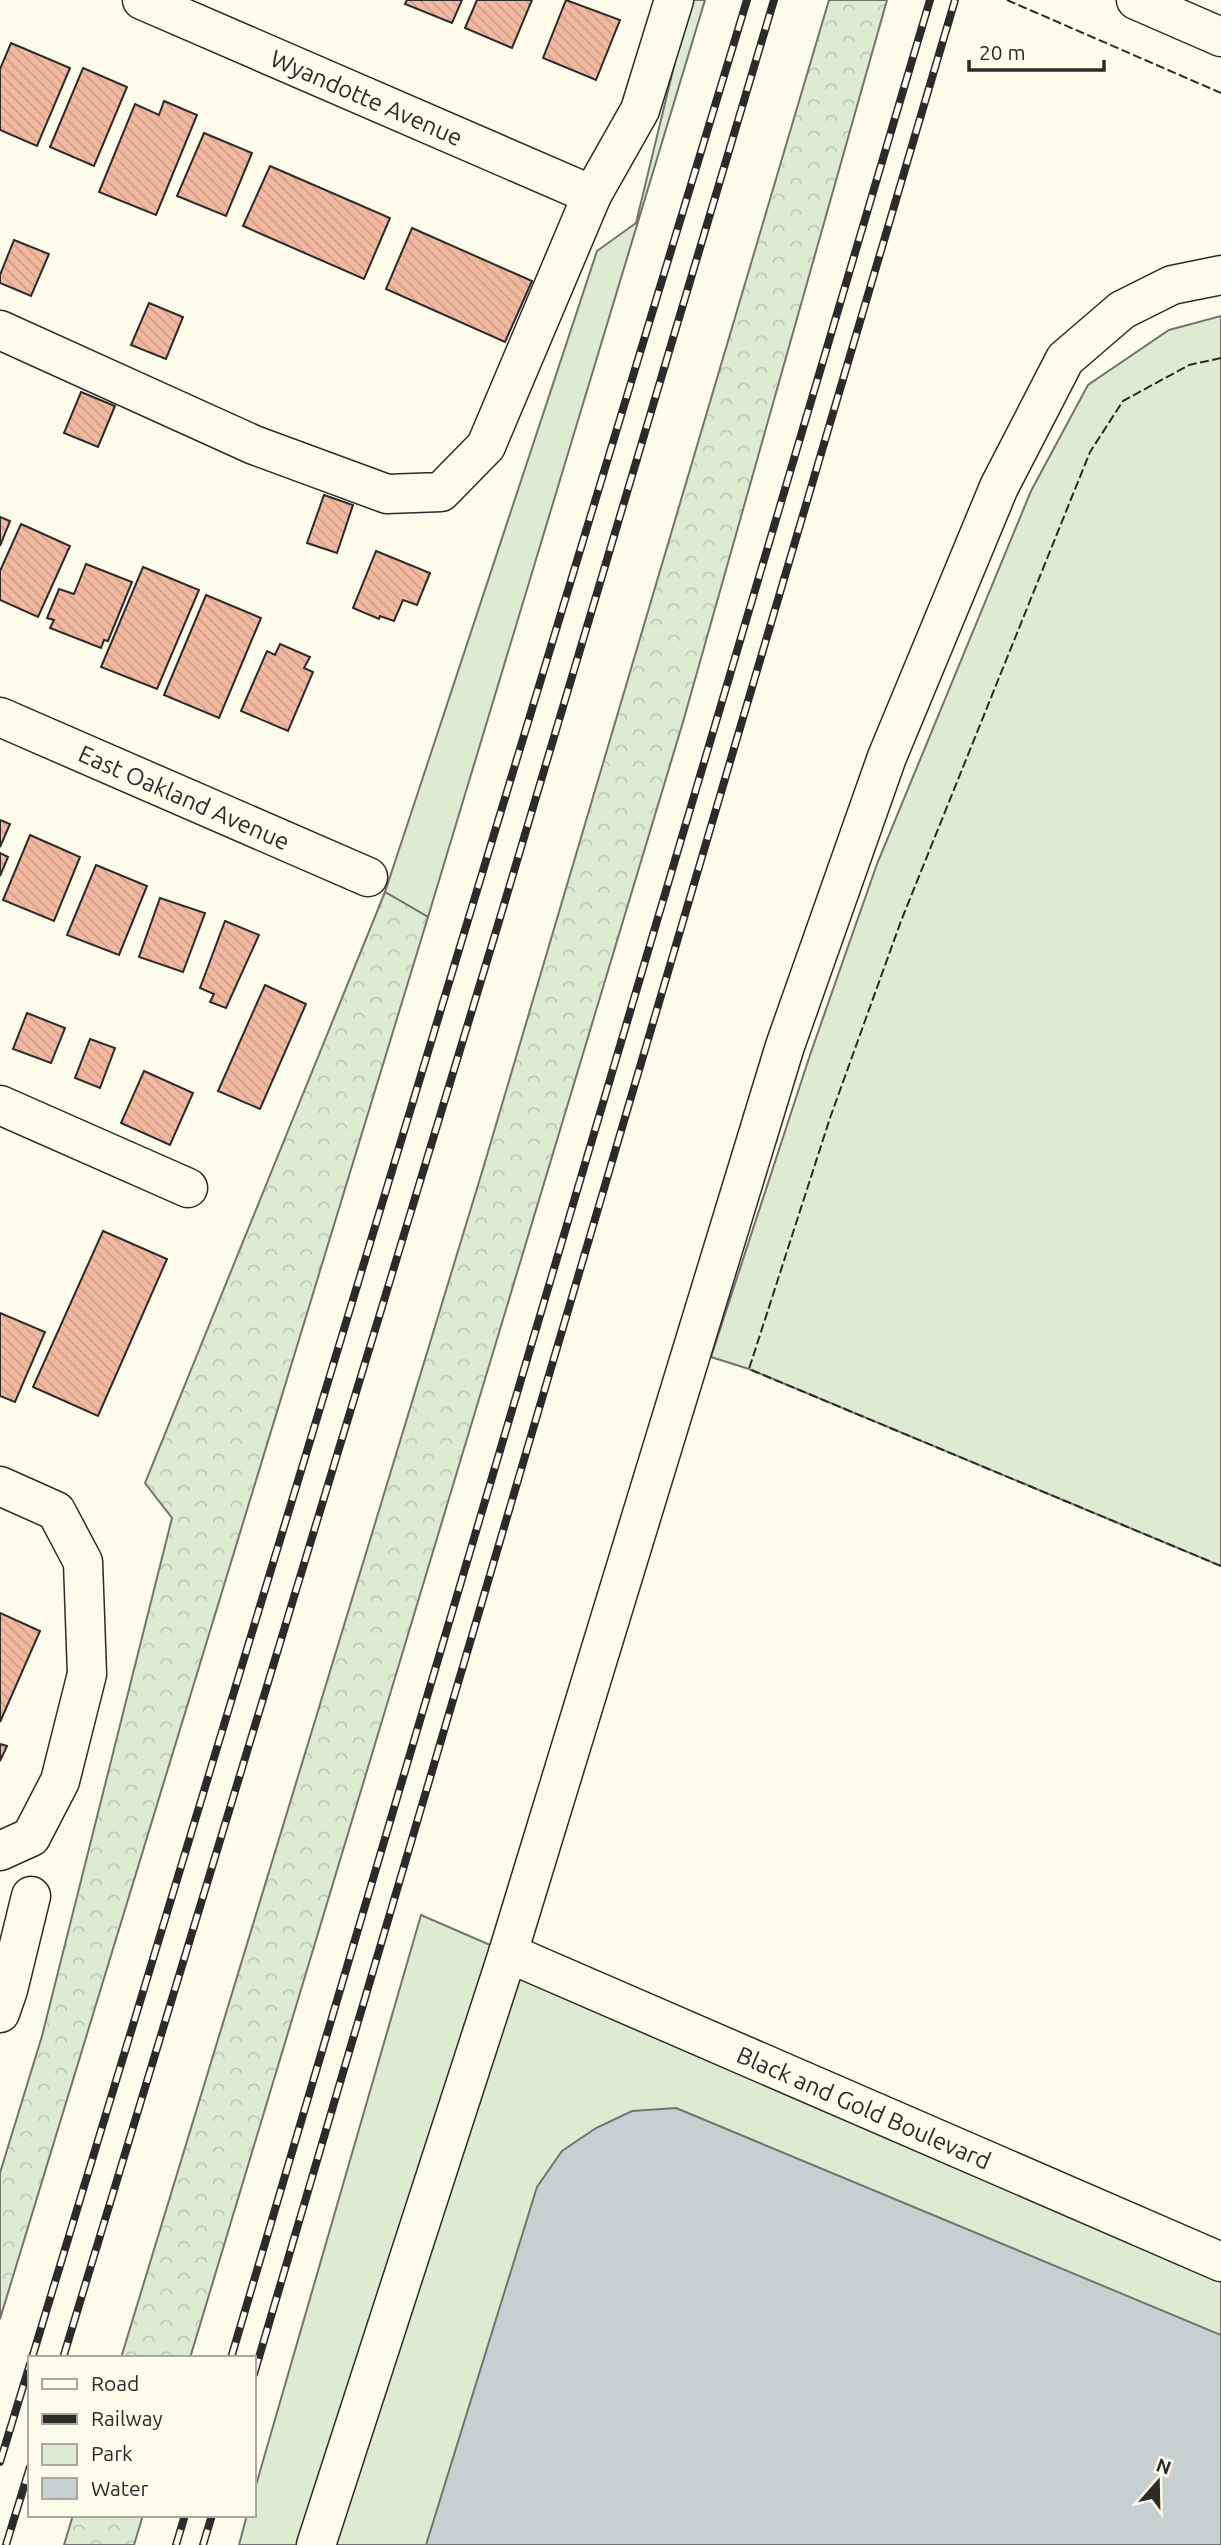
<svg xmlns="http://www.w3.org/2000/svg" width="1221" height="2545" viewBox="0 0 1221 2545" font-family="Ubuntu,sans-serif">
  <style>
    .green { fill: #deebd1; stroke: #74746e; stroke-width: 2 }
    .forest { fill: url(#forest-crowns); stroke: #74746e; stroke-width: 2 }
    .water { fill: #c7d0d0; stroke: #74746e; stroke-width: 2 }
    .building { fill: url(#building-back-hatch); stroke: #2b2b2b; stroke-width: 2 }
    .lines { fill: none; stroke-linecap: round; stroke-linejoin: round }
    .minor-casing { stroke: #2b2b2b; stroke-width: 41 }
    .minor { stroke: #fdfbea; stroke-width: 38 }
    .rail-casing { stroke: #2b2b2b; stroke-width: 8 }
    .rail { stroke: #fdfbea; stroke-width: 5; stroke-dasharray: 16; stroke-linecap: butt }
    .fence { stroke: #2b2b2b; stroke-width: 2; stroke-dasharray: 9 3.5; stroke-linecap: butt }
    .labels { text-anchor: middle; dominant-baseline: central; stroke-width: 5; stroke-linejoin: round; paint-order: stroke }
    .street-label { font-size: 24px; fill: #2b2b2b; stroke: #fdfbea }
  </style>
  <defs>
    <pattern id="forest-crowns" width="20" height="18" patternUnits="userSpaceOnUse" patternTransform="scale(1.75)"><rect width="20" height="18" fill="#deebd1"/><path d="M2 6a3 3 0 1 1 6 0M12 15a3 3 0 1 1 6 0" fill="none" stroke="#bfcab4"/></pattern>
    <pattern id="building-back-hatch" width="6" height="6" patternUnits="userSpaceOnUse" patternTransform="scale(1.75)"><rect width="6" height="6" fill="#f2b8a0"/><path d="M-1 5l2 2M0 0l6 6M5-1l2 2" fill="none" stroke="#d09e8a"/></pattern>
  </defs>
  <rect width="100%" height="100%" fill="#fdfbea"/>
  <g class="green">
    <polygon points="690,0 705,0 428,917 385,892 597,251 636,223"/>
    <polygon points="1221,316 1221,1566 749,1369 711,1357 810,1055 877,864 1031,491 1088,385 1169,330"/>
    <polygon points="421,1915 1221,2262 1221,2545 239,2545 247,2515 254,2515 254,2492"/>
  </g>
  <g class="forest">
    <polygon points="829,0 887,0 683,722 190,2358 121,2358 482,1172"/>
    <polygon points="385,892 428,917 0,2319 0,2173 42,2036 172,1518 145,1483"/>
    <polygon points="73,2515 143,2515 134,2545 64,2545"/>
  </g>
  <polygon class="water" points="676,2108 1221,2335 1221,2545 426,2545 537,2187 562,2151 596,2128 632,2111"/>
  <g class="building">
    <polygon points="407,0 462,0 452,23 405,4"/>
    <polygon points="477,0 532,0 512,48 465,28"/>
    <polygon points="566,0 620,20 596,80 543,58"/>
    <polygon points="11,43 70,68 37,146 0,130 0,69"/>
    <polygon points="83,68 127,87 94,166 50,147"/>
    <polygon points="164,101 197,115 156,215 99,192 135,104 159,115"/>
    <polygon points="204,133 252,153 226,216 177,196"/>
    <polygon points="270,166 390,218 364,279 243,226"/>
    <polygon points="412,228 532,281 505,342 386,289"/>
    <polygon points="14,240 49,254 31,296 0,283 0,275"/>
    <polygon points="149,303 183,317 166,359 131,345"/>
    <polygon points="81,392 115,406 98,447 64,433"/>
    <polygon points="324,495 353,505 337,553 307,543"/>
    <polygon points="0,517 10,521 0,546"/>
    <polygon points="21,524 70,546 38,617 0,600 0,571"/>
    <polygon points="376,551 430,573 417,605 403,600 394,621 380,616 379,619 353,608"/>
    <polygon points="86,564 132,582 108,641 104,640 101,648 50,628 54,620 47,618 59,589 74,594"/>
    <polygon points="143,567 199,590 157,689 101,667"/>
    <polygon points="206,595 261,618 219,718 164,695"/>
    <polygon points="280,644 310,657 304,668 313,672 288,731 241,711 267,651 275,655"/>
    <polygon points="0,820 10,824 0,847"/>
    <polygon points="30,835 80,857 54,921 3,900"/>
    <polygon points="0,853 8,857 0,876"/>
    <polygon points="96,865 147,886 119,955 67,935"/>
    <polygon points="160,898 205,913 183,972 139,957"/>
    <polygon points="225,921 259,935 226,1008 210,1002 214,994 200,988"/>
    <polygon points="265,985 306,1004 260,1109 218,1091"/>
    <polygon points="27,1013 65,1028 51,1063 13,1049"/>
    <polygon points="90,1039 115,1048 100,1088 75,1078"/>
    <polygon points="144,1071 193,1093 170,1145 121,1123"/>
    <polygon points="103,1231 167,1259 98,1416 33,1387"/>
    <polygon points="0,1313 45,1332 15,1402 0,1396"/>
    <polygon points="0,1613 40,1631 0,1722"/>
    <polygon points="0,1744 7,1746 0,1761"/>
  </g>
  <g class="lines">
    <defs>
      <g id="minor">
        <path id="s1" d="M142,0L592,195"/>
        <polyline points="1136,0 1221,37"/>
        <polyline points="0,330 254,445 387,494 441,492 486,446 592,195 640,110 674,0"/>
        <path id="s2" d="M0,717L368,877"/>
        <polyline points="0,1105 188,1188"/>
        <polyline points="0,1486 56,1511 83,1562 87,1674 60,1781 31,1837 0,1851"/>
        <path id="s3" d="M508,1953L1221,2262"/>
        <polyline points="0,2013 8,1990 31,1896"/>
        <polyline points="316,2545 508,1953 785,1046 887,757 999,487 1065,359 1122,310 1172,285 1221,275"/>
      </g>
    </defs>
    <use href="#minor" class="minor-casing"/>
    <use href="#minor" class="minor"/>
    <defs>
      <g id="rail">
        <polyline points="32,2358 747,0"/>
        <polyline points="63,2358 497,928 774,0"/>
        <polyline points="231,2358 930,0"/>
        <polyline points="254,2374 955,0"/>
        <polyline points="0,2462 30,2364"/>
        <polyline points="6,2545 30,2467"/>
        <polyline points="176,2545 185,2515"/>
        <polyline points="203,2545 212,2515"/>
      </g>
    </defs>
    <use href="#rail" class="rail-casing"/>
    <use href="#rail" class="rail"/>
    <g class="fence">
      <polyline points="1007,0 1221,93"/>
      <polyline points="1221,358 1189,365 1123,401 1090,452 901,921 830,1118 749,1369 1221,1566"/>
    </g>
  </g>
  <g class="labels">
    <g class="street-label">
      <text stroke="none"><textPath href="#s1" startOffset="245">Wyandotte Avenue</textPath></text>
      <text stroke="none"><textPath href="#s2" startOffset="201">East Oakland Avenue</textPath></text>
      <text stroke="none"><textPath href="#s3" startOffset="388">Black and Gold Boulevard</textPath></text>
    </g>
  </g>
  <rect x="28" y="2356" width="228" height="161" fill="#fdfbea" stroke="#a9a89e" stroke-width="2"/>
  <rect x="42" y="2379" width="35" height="10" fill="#fdfbea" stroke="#a9a89e" stroke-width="2"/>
  <text x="91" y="2391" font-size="21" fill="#2b2b2b">Road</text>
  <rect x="42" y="2414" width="35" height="10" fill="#2b2b2b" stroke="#a9a89e" stroke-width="2"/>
  <text x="91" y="2426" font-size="21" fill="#2b2b2b">Railway</text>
  <rect x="42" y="2444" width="35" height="21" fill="#deebd1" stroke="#a9a89e" stroke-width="2"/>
  <text x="91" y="2461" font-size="21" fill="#2b2b2b">Park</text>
  <rect x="42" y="2478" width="35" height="21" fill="#c7d0d0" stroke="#a9a89e" stroke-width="2"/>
  <text x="91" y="2496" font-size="21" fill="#2b2b2b">Water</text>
  <g transform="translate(1158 2482) rotate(20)" stroke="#fdfbea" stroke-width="5" paint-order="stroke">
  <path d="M0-5L12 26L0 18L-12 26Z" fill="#2b2b2b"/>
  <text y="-10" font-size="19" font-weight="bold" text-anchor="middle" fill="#2b2b2b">N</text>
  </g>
  <path d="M969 60v10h135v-10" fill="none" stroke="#2b2b2b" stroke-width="3.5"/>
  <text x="979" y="60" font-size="21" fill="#2b2b2b" stroke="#fdfbea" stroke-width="5" paint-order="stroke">20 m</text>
</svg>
